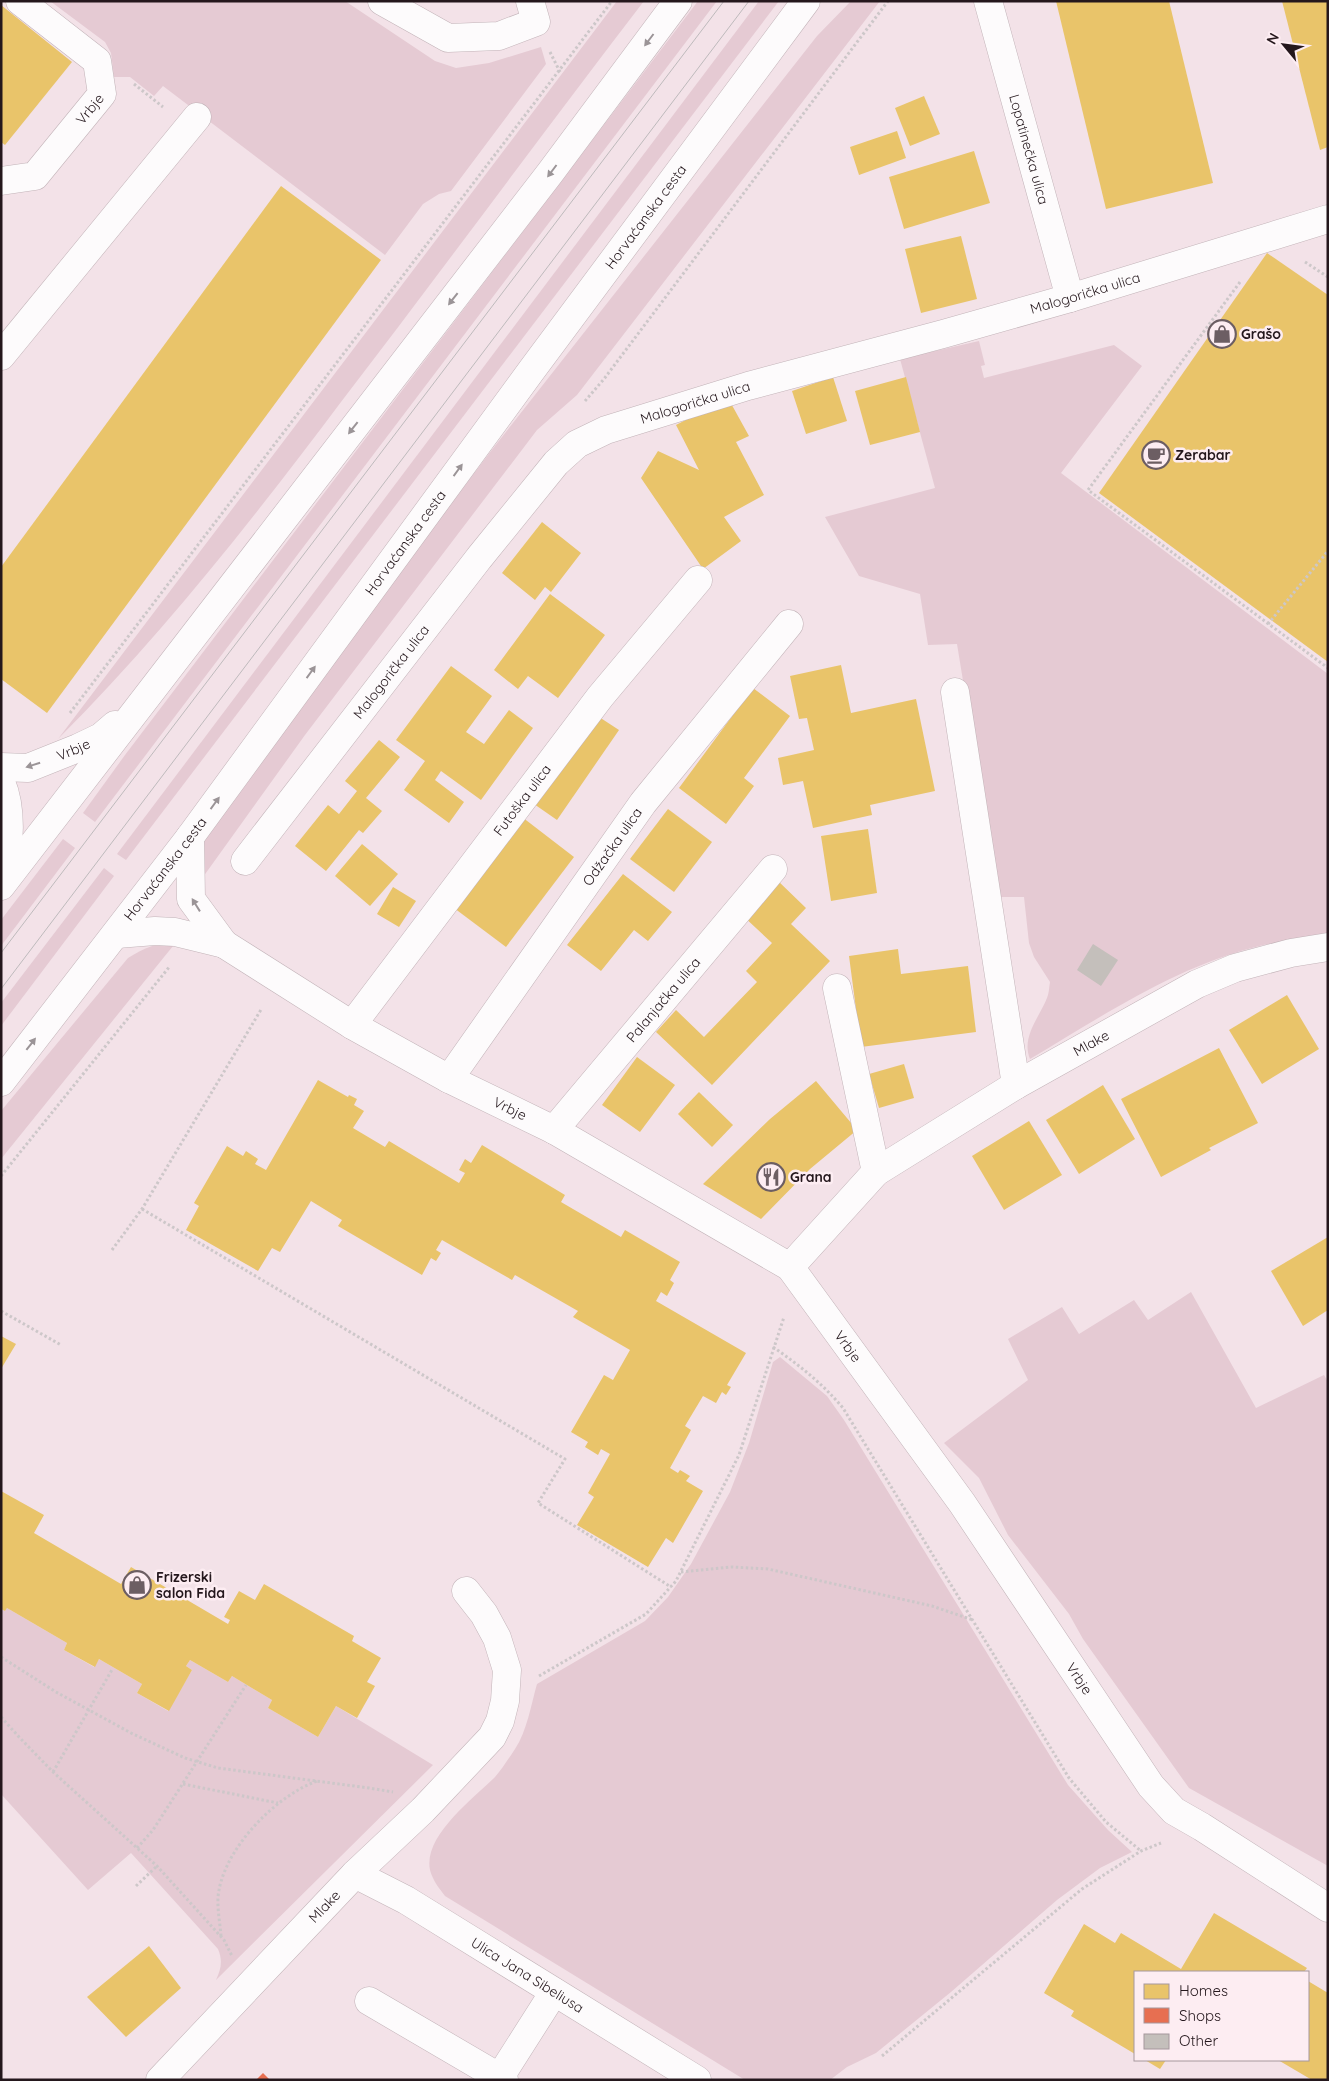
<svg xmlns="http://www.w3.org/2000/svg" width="1329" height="2081" viewBox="0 0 1329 2081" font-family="Quicksand,sans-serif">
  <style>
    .green { fill: #e5cad3 }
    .homes { fill: #e9c46a }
    .shops { fill: #e76f51 }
    .building { fill: #c4bfbb }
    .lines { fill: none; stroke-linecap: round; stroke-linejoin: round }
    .minor-casing { stroke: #c2b3b8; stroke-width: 29 }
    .path { stroke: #cdc7c9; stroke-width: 3; stroke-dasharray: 2.5 2.5; stroke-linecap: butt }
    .minor { stroke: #fdfbfc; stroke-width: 28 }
    .tram { stroke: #bebabc; stroke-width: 1 }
    .oneway { fill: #9b9497 }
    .labels { text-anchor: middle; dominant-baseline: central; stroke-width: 5; stroke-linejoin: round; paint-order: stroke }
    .street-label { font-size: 14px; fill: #24171c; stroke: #fdedf2 }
    .poi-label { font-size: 14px; font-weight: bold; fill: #24171c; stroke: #fdedf2; text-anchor: start }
  </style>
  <rect width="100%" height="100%" fill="#f3e2e8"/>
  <g class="green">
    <polygon points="50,1 345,1 435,61 456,68 489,63 541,47 546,64 451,191 439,194 423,204 385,255 163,86 154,96 130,77 114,77 111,53 105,42"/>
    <path d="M617,1H644C542,134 443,269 341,402C253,519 162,635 58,739Z"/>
    <polygon points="698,1 717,1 95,822 83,813 125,755"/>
    <polygon points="759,1 779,1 126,860 117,854"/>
    <polygon points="851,1 880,1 577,395 537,430 305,735 198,884 203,830 491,451 817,36"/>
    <path d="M979,341L985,365L981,366L984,378L1114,345L1142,366L1061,473L1328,674V937C1307,940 1284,941 1263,945C1176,966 1106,1014 1030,1059C1021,1037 1039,1018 1047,998C1049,993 1049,988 1050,982L1034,957L1029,943L1024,897H1000L995,876L957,644L928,645L920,594L859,576L825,517L935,488L900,359Z"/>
    <polygon points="63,839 75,848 1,946 1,920"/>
    <polygon points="104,868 114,876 1,1026 1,1003"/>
    <path d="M177,941L1,1159V1111L128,958C144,948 158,942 177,941Z"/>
    <polygon points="1191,1292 1256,1408 1324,1375 1328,1382 1328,1866 1189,1788 1083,1639 1069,1614 1008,1535 979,1478 944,1443 1028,1380 1008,1339 1062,1307 1079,1334 1134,1300 1148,1320"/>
    <path d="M780,1357L827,1396L844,1420L1068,1785L1108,1830L1132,1852L1100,1868L1057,1900L951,1992L876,2053L847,2067L830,2080H745L445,1896C439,1888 433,1881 430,1870C423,1836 473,1799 495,1777C502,1769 509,1758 515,1749C527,1731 531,1705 537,1684L645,1621L668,1597L691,1564L730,1492L749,1443L773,1362Z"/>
    <path d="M7,1608L67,1643L64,1650L94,1667L99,1659L142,1684L137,1693L168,1711L192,1670L186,1666L190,1660L228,1682L232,1676L272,1700L268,1708L318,1737L336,1706L433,1765L216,1980C221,1969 223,1961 218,1949L131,1853L88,1890L1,1794V1609L5,1611Z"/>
  </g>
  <g class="homes">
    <polygon points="1056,1 1169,1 1213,183 1106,209"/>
    <polygon points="1282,1 1328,1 1328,147 1320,150"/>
    <polygon points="1,5 72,62 5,145 1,142"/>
    <polygon points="924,96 940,134 910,146 895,108"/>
    <polygon points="897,131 906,158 859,175 850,147"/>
    <polygon points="974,151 990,203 904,229 889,177"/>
    <polygon points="281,186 381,260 47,713 1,679 1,567"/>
    <polygon points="961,236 977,299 921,313 905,249"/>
    <polygon points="1267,253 1328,295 1328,662 1099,493"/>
    <polygon points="833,377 847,421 806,434 792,391"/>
    <polygon points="906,377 920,432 870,445 855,391"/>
    <polygon points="728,398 749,436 736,442 764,495 724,517 741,541 703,569 641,478 658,451 699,470 676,425"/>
    <polygon points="542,522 581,553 551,592 545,587 535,600 502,573"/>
    <polygon points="550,594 605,635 558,698 528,676 518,689 494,670"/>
    <polygon points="841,665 851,713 916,699 935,791 870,805 872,815 813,828 803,781 783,785 778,758 814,750 807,718 799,719 790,676"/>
    <polygon points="451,666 492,696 466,732 484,744 509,710 533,728 481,800 441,771 435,780 464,802 449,823 404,790 425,761 396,740"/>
    <polygon points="753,688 790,716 744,778 754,786 726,824 679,788"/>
    <polygon points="596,715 619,730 557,820 534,804"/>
    <polygon points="379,740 400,757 366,798 382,811 363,833 359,830 326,871 295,846 328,805 339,814 357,791 345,781"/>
    <polygon points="668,809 712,842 674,892 630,859"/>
    <polygon points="522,817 574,857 506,947 454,908"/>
    <polygon points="868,829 877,893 831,901 821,836"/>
    <polygon points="362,844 398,874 370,906 335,876"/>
    <polygon points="623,874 672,912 648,941 634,930 601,971 567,945"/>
    <polygon points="776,879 806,908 791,924 830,961 712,1085 656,1032 676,1010 704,1037 757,982 746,971 772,943 742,915"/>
    <polygon points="393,887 416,901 399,927 377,914"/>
    <polygon points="898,949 901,974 968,966 976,1032 861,1047 849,956"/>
    <polygon points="1287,995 1319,1049 1262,1084 1229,1030"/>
    <polygon points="1219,1048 1258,1123 1209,1148 1211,1150 1161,1177 1121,1099"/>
    <polygon points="637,1057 675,1085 640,1132 602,1105"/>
    <polygon points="904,1064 914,1098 879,1108 869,1074"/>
    <polygon points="318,1080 348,1097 349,1095 357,1099 354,1105 364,1111 353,1128 385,1147 389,1141 459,1183 465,1173 459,1170 465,1159 471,1163 482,1145 565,1195 561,1202 621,1237 625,1230 680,1262 670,1280 674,1283 667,1296 661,1292 656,1301 746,1353 727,1385 731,1387 726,1395 722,1392 716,1403 703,1396 685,1426 691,1430 670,1468 678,1473 680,1470 690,1476 686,1481 703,1491 673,1543 666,1538 648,1567 577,1525 594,1497 588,1493 610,1454 601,1449 598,1455 585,1447 588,1442 571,1432 604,1375 613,1380 630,1350 573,1317 578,1311 515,1275 512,1280 442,1240 436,1250 441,1253 436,1261 431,1258 422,1275 338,1226 342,1220 311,1201 280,1252 272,1248 258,1271 186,1230 199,1206 194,1203 227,1146 243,1156 246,1151 258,1159 255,1164 266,1170"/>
    <polygon points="816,1081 857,1130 810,1169 761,1219 703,1184 770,1119"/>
    <polygon points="1103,1085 1135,1139 1079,1174 1046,1120"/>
    <polygon points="699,1092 733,1125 712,1147 678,1114"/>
    <polygon points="1029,1121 1062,1175 1004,1210 972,1156"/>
    <polygon points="1328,1237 1328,1310 1303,1326 1271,1271"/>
    <polygon points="1,1336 16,1344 1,1369"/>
    <polygon points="1,1491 44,1515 34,1533 121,1584 131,1567 228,1624 230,1620 224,1617 239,1591 255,1600 264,1584 354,1636 352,1641 381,1658 367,1682 375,1686 357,1718 336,1706 318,1737 268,1708 272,1700 232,1676 228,1682 190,1660 186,1666 192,1670 169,1711 137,1693 142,1684 99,1659 95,1667 64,1650 67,1643 7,1608 5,1611 1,1609"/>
    <polygon points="1214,1913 1307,1968 1304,1972 1135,1972 1135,2054 1071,2016 1074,2011 1044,1993 1084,1924 1115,1943 1121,1933 1181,1969"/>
    <polygon points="149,1946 181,1988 126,2037 87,1997"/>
    <polygon points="1308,1981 1328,1993 1328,2080 1312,2080 1278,2060 1308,2060"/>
    <polygon points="1145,2060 1166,2060 1160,2069"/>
  </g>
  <polygon class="shops" points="263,2073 270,2080 256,2080"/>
  <polygon class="building" points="1093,944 1118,960 1101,986 1077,970"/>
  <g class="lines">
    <defs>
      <g id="minor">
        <polyline points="382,1 448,38 499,36 536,22 530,1"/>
        <path id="s1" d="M988,1L1070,298"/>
        <path id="s2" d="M1,181L35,176L102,94L97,61L20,1"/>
        <polyline points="1,356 197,117"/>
        <polyline points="955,692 1016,1085"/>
        <path id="s3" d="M1,767L28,768L78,748L101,737L115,725"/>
        <path d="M1,782C12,808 11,848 1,874"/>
        <polyline points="190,837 191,899 224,944"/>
        <path id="s4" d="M245,861L479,558L556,463L577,444L606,430L748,386L943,334L1070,298L1328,219"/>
        <polyline points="1,886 550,173 678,1"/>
        <path id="s5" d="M117,934L155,931L175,932L224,944L352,1025L449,1079L554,1130L790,1267L962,1503L1151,1786L1174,1811L1202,1827L1328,1908"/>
        <polyline points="837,988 876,1172"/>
        <path id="s6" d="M352,1025L600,697L698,580"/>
        <path id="s7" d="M449,1079L643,803L789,624"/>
        <path id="s8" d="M1,1082L190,837L531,371L806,1"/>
        <path id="s9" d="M554,1130L773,869"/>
        <path id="s10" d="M790,1267L876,1172L1016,1085L1197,984L1235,968L1291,953L1328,947"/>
        <path id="s11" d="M355,1874L406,1900L697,2080"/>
        <polyline points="369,2001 504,2080"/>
        <path id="s12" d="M160,2080L355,1874L423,1810L492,1737L500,1721L505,1701L507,1670L497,1638L484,1614L466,1591"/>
        <polyline points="498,2080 554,1992"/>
      </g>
    </defs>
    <use href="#minor" class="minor-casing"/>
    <g class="path">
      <polyline points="550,52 560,72"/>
      <polyline points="134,84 163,107"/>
      <polyline points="1305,262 1328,277"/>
      <polyline points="1240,282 1088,490 1328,668"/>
      <polyline points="585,401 604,379 888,1"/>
      <polyline points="1268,624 1328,551"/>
      <polyline points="70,713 612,1"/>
      <polyline points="1,1176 170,966"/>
      <polyline points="142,1209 565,1459 538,1503 671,1587"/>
      <polyline points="112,1250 142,1209 262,1008"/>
      <polyline points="1,1311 61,1345"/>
      <path d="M773,1347C799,1365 822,1383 843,1408L1069,1778L1106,1822L1141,1851"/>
      <polyline points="681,1572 732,1567 768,1569 932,1606 973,1620"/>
      <polyline points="1,1657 56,1692 131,1733 185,1758 218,1768 369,1788 393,1792"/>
      <polyline points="539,1676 646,1614 676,1581 739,1455 784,1317"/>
      <polyline points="1,1717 19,1737 53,1772 157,1866 224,1940 232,1956"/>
      <polyline points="53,1772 113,1668"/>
      <polyline points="183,1784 278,1803"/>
      <polyline points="137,1848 153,1830 246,1685"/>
      <polyline points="136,1886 157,1866"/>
      <path d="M221,1936C220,1922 216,1904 219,1890C227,1846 276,1796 317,1781"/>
      <polyline points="882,2056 1082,1889 1141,1851 1161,1843"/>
    </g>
    <use href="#minor" class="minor"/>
    <g class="tram">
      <polyline points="1,953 724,1"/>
      <polyline points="1,989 749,1"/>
    </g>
  </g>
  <defs><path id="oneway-solid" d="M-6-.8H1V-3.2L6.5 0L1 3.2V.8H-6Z" transform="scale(1.25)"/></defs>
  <g class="oneway">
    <use href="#oneway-solid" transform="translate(649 40) rotate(127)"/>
    <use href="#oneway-solid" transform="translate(552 171) rotate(127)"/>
    <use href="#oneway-solid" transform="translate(453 299) rotate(128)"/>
    <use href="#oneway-solid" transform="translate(353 428) rotate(128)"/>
    <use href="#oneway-solid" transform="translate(458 470) rotate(-54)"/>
    <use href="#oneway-solid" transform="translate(311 672) rotate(-54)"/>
    <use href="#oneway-solid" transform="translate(33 765) rotate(162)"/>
    <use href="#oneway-solid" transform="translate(215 803) rotate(-54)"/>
    <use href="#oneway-solid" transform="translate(196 905) rotate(-122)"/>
    <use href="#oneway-solid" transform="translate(31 1044) rotate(-52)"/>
  </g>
  <defs>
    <symbol id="shop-ring" viewBox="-11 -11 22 22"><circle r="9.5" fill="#fdedf2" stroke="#6c5e63" stroke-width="1.5"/><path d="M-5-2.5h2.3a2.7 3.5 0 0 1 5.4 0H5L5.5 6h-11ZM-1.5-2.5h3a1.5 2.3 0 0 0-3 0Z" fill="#6c5e63"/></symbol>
    <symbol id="cafe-ring" viewBox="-11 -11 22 22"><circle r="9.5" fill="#fdedf2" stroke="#6c5e63" stroke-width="1.5"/><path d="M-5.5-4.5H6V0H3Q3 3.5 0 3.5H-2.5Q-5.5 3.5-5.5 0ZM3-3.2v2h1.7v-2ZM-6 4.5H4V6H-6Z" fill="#6c5e63"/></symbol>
    <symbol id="restaurant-ring" viewBox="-11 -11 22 22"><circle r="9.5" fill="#fdedf2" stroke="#6c5e63" stroke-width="1.5"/><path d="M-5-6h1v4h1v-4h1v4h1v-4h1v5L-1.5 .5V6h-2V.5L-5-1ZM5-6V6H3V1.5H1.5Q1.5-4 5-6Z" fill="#6c5e63"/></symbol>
  </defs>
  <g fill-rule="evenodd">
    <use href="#shop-ring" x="1206" y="318" width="32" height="32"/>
    <use href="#cafe-ring" x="1140" y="439" width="32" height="32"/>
    <use href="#restaurant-ring" x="755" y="1161" width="32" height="32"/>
    <use href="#shop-ring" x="121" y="1569" width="32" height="32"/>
  </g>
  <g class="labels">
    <g class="street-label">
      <text stroke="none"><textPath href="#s2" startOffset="121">Vrbje</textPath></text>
      <text stroke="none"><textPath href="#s1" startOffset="154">Lopatinečka ulica</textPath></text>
      <text stroke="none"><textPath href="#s8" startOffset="1079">Horvaćanska cesta</textPath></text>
      <text stroke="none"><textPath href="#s4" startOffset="1064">Malogorička ulica</textPath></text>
      <text stroke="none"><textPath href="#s4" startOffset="659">Malogorička ulica</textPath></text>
      <text stroke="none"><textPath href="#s8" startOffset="674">Horvaćanska cesta</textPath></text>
      <text stroke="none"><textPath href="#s4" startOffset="239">Malogorička ulica</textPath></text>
      <text stroke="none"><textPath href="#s3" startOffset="76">Vrbje</textPath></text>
      <text stroke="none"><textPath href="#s6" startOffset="282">Futoška ulica</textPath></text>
      <text stroke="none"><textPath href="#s7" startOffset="284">Odžačka ulica</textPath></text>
      <text stroke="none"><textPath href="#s8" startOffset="269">Horvaćanska cesta</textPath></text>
      <text stroke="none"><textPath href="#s9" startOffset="170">Palanjačka ulica</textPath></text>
      <text stroke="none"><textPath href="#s10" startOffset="379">Mlake</textPath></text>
      <text stroke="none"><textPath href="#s5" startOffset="439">Vrbje</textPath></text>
      <text stroke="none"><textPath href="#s5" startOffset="859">Vrbje</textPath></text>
      <text stroke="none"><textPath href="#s5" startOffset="1264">Vrbje</textPath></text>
      <text stroke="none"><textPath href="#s12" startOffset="239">Mlake</textPath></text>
      <text stroke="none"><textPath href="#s11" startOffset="200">Ulica Jana Sibeliusa</textPath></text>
    </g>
    <g class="poi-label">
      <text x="1241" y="334">Grašo</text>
      <text x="1175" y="455">Zerabar</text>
      <text x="790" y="1177">Grana</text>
      <text x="156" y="1577">Frizerski<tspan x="156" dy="16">salon Fida</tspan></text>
    </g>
  </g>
  <rect width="1329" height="2081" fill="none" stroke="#24171c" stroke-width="5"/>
  <rect x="1134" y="1971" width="175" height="90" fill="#fdedf2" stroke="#a6979c"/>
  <rect x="1144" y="1984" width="25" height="15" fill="#e9c46a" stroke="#a6979c"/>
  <text x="1179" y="1996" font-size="15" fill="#24171c">Homes</text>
  <rect x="1144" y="2008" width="25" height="15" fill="#e76f51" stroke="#a6979c"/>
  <text x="1179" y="2021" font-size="15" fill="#24171c">Shops</text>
  <rect x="1144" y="2034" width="25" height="15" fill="#c4bfbb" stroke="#a6979c"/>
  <text x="1179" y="2046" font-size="15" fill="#24171c">Other</text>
  <g transform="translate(1284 45) rotate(299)" stroke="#fdedf2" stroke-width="4" paint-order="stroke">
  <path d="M0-4L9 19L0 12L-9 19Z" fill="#24171c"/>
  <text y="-8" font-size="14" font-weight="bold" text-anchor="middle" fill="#24171c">N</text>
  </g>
</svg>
